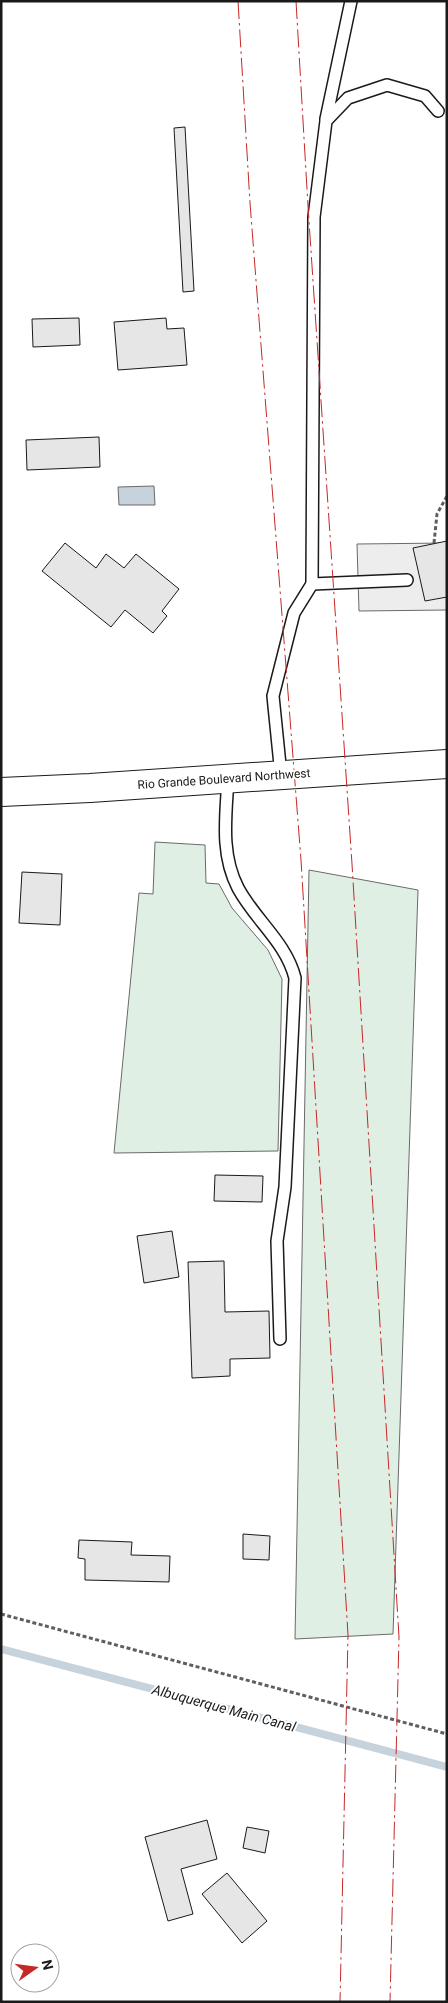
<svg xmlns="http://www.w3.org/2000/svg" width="448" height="2003" viewBox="0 0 448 2003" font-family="Roboto,sans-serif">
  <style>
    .green { fill: #e0efe3; stroke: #6a6a6a }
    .parking { fill: #ededed; stroke: #6a6a6a }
    .water { fill: #c6d2dc; stroke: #6a6a6a }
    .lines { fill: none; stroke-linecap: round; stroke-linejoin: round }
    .stream { stroke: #c6d2dc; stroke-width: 8 }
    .building { fill: #e6e6e6; stroke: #1a1a1a }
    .lane-casing { stroke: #1a1a1a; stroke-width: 14 }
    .secondary-casing { stroke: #1a1a1a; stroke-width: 30 }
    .path { stroke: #5f5f5f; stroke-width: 3; stroke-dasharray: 4 2.5; stroke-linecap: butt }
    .lane { stroke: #fff; stroke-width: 11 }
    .secondary { stroke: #fff; stroke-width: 28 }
    .power { stroke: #c62828; stroke-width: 1; stroke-dasharray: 18 4 2.5 4; stroke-linecap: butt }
    .labels { text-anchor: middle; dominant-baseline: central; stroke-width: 4; stroke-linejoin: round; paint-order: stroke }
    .street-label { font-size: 12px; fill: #1a1a1a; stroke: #fff }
    .water-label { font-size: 14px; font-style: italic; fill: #1a1a1a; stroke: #fff }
  </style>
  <rect width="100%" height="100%" fill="#fff"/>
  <g class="green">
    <polygon points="155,842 205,845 206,883 219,884 232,908 268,950 282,979 278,1151 114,1153 139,893 153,894"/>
    <polygon points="309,870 418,890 393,1634 295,1639"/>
  </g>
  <polygon class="parking" points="447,543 447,610 359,611 357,544"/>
  <polygon class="water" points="154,486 155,505 119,505 118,487"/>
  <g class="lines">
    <polyline class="stream" points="1,1649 447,1767"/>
  </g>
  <g class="building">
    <polygon points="185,127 194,291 183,292 174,128"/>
    <polygon points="79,318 80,345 33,347 32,319"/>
    <polygon points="166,318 167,329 184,328 187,365 118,370 114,322"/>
    <polygon points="99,437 100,467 27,470 26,440"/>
    <polygon points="447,541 447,597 425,601 413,548"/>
    <polygon points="65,543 96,568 106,554 124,568 136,554 179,589 162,611 167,616 153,633 125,610 111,627 42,571"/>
    <polygon points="22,872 62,874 60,925 19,923"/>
    <polygon points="215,1175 263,1176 262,1202 214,1201"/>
    <polygon points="172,1231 179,1277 144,1283 137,1236"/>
    <polygon points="224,1261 225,1312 269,1311 270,1358 230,1359 230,1376 192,1378 188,1262"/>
    <polygon points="243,1534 270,1536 269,1560 243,1559"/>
    <polygon points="79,1540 132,1542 131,1555 170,1556 169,1582 85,1580 85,1559 78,1558"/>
    <polygon points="207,1820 217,1859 181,1869 193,1914 168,1921 145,1837"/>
    <polygon points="247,1827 269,1831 265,1853 243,1848"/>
    <polygon points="227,1873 267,1921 242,1943 202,1894"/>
  </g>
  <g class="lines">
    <defs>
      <g id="lane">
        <polyline points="326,119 351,1"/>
        <polyline points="312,584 407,580"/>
        <polyline points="281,775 273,696 294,613 312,584 314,217 326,121 348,98 387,85 425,96 438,111"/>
        <path d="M228,778C226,816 220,853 238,888C255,920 286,942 295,978L285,1187L277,1241L280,1339"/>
      </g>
      <polyline id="secondary" points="1,792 90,788 447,764"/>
    </defs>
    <use href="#lane" class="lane-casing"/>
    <use href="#secondary" class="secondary-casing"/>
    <g class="path">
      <polyline points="434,543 437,514 447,496"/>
      <polyline points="1,1614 447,1734"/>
    </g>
    <use href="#lane" class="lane"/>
    <use href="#secondary" class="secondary"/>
    <g class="power">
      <polyline points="238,1 250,203 301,860 348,1635 340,2002"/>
      <polyline points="296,1 308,206 352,864 399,1637 390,2002"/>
    </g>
  </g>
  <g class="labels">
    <g class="street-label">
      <text transform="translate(224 779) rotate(-4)">Rio Grande Boulevard Northwest</text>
    </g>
    <g class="water-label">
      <text transform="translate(224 1708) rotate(15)">Albuquerque Main Canal</text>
    </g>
  </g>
  <rect width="448" height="2003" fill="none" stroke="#1a1a1a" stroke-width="5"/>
  <g transform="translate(35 1968) rotate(76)"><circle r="24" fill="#ffffff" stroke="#a3a3a3"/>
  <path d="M0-4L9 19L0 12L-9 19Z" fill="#c62828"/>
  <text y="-8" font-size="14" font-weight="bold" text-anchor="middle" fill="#1a1a1a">N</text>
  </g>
</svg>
